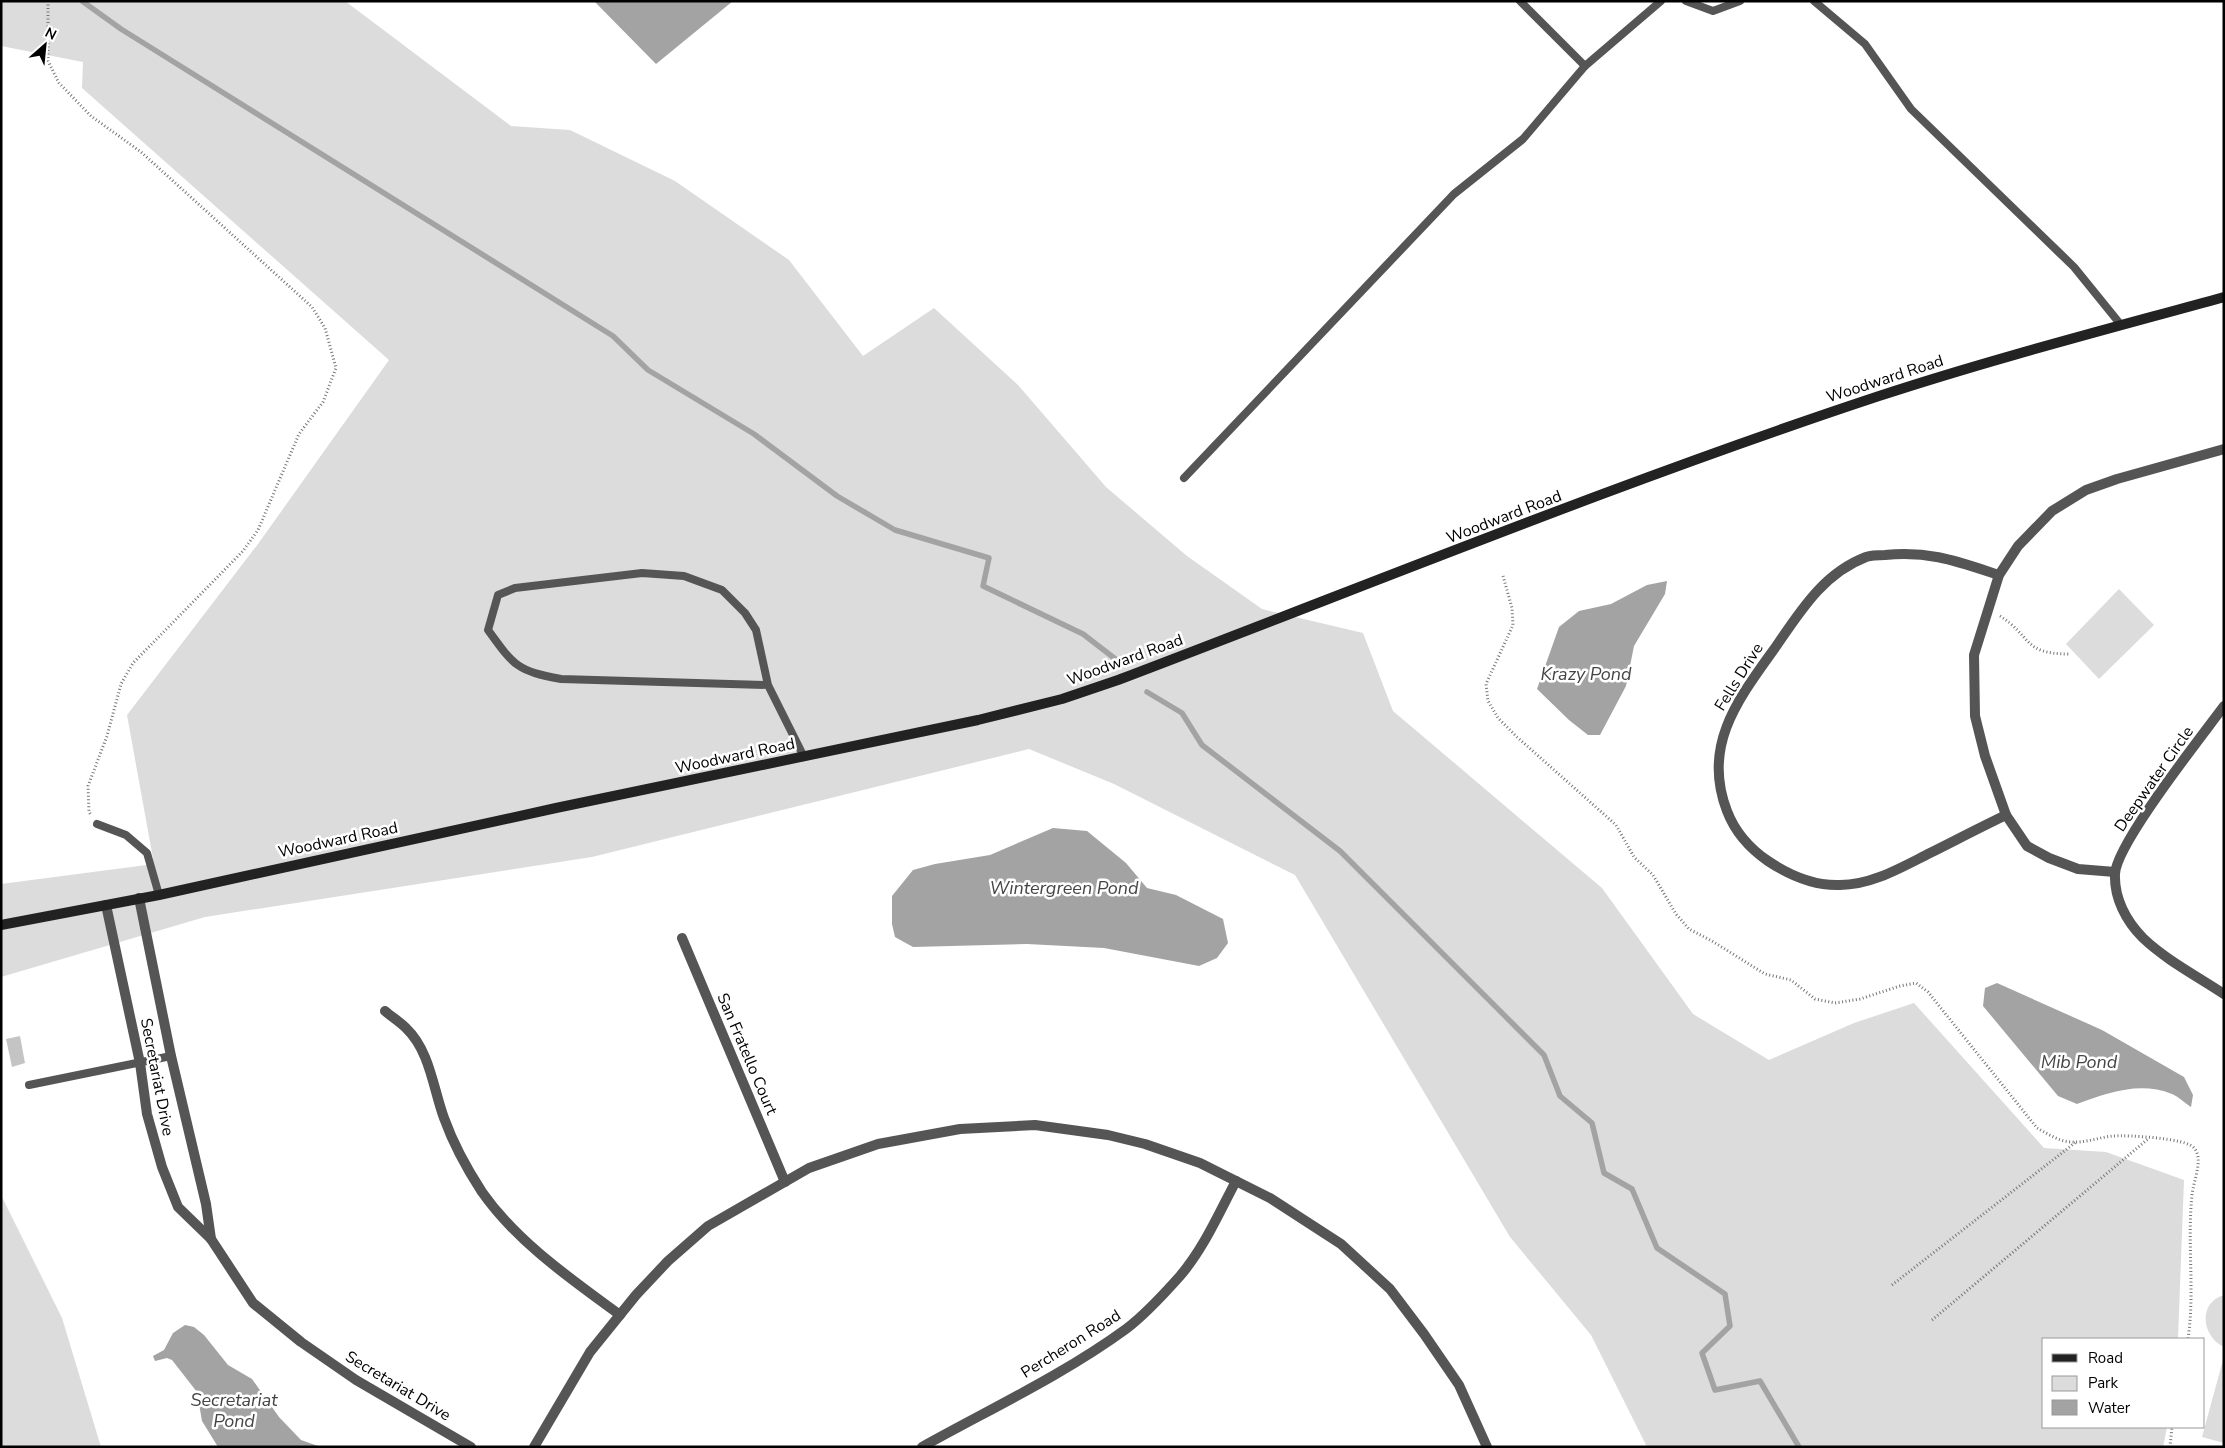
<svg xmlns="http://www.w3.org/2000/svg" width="2225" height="1448" viewBox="0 0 2225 1448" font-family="'Nunito Sans',sans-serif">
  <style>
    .green { fill: #dcdcdc }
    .water { fill: #a3a3a3 }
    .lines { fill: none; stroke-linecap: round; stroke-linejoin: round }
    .stream { stroke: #a3a3a3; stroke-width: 5.5 }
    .building { fill: #c4c4c4 }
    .path { stroke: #777; stroke-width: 3; stroke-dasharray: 1 2.5; stroke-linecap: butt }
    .lane { stroke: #555; stroke-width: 8 }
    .street { stroke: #555; stroke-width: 10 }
    .secondary { stroke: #222; stroke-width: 10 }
    .labels { text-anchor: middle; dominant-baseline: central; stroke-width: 5; stroke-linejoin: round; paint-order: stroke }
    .street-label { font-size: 16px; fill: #000; stroke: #fff }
    .water-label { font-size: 18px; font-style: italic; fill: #444; stroke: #fff }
  </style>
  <rect width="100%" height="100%" fill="#fff"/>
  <g class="green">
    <polygon points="1,1 345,1 511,126 570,130 675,181 789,260 863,356 934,308 1018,385 1106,487 1187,556 1262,609 1363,633 1393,711 1602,888 1693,1014 1769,1060 1854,1023 1914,1003 2044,1148 2106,1152 2184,1180 2178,1339 2044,1339 2044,1427 2167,1427 2163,1447 1647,1447 1591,1335 1510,1237 1295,875 1114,784 1029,749 592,857 205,917 1,977 1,884 154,864 127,715 258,544 389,360 82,88 83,62 1,46"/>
    <polygon points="2119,589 2154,625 2099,679 2066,644"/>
    <polygon points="1,1195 62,1318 101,1447 1,1447"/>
    <path d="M2224,1295V1347C2202,1337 2197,1303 2224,1295Z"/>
    <polygon points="2223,1360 2224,1360 2224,1443 2202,1437"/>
  </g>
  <g class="water">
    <polygon points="594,1 733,1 656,64"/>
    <polygon points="1667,581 1665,594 1634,646 1626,686 1600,735 1588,735 1569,720 1537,689 1559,627 1579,611 1611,604 1647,585"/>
    <polygon points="1053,828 1087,831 1126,863 1147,888 1176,895 1223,919 1228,943 1217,958 1199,966 1104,948 1027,944 913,947 895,937 892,924 892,896 913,870 935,864 990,855"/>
    <path d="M1997,983L2102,1030L2184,1077L2193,1095L2191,1107C2185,1103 2179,1097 2172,1094C2139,1081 2108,1093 2077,1104L2058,1096L1983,1006L1985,988Z"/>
    <polygon points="185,1325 194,1327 204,1335 228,1365 252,1379 279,1417 301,1440 318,1446 336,1447 218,1447 202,1421 197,1392 172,1360 167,1358 155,1361 153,1356 164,1350 173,1333"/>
  </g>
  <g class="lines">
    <g class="stream">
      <polyline points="82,1 121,29 613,336 648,370 754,434 837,496 895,530 989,558 983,586 1083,634 1118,661"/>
      <polyline points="1147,692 1182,713 1202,745 1340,851 1544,1055 1560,1096 1592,1123 1604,1173 1632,1189 1657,1248 1725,1294 1730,1326 1702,1353 1715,1390 1760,1381 1799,1447"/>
    </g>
  </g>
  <polygon class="building" points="20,1036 25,1063 12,1067 6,1039"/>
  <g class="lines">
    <g class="path">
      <polyline points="48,1 48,61 59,83 91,116 141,152 312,307 325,328 336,368 323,402 299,434 258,530 243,551 133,663 121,684 107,736 88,786 89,812 91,815"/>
      <path d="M1503,576L1512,608L1513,625L1486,684L1488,701L1498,718L1517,737L1616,825L1634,857L1653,875L1676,914L1689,929L1712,941L1765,974L1791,980L1815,999L1835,1003L1860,999L1900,986L1916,983L1928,992L2037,1128C2048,1134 2060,1142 2072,1142C2086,1143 2100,1137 2113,1136C2127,1135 2187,1138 2194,1148C2204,1159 2193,1182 2192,1195C2187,1243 2195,1292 2188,1339"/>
      <path d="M2000,616C2032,636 2022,654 2069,654"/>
      <polyline points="1892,1285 2076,1142"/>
      <polyline points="1932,1320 2148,1139"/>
      <polyline points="2170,1447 2172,1427"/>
    </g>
    <g class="lane">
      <polyline points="1520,1 1585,66 1661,1"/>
      <polyline points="1686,1 1713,11 1740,1"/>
      <polyline points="1814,1 1865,44 1911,109 2074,267 2121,325"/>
      <polyline points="1184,478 1454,194 1523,139 1585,66"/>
      <path d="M768,685L756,630L745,613L722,590L684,576L642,573L515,588L498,595L488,630C514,666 517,671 561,679L768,685L804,757"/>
      <polyline points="97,824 126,835 147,853 159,895"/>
      <polyline points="29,1085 171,1056"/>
    </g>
    <g class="street">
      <path d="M1999,575C1959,562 1928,550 1885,555C1879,555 1872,555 1866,557C1824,573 1801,610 1777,645C1740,697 1701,744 1727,811C1735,832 1749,848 1768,861C1789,875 1813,886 1840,885C1872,885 1902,867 1930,853C1956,840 1981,827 2006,815"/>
      <path d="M2224,706C2202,736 2116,844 2115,874C2114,898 2126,921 2143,938C2166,960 2197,976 2224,994"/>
      <polyline points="2115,872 2078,869 2049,858 2027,846 2006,815 1985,756 1975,716 1974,655 1999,575 2018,546 2052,511 2086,490 2117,479 2224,449"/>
      <polyline points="106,905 140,1063 147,1114 162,1167 178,1207 211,1239 206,1204 171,1056 139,898"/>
      <polyline points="682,938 785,1182"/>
      <path d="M385,1011C392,1017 400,1022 406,1028C430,1051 433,1088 444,1118C453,1143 467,1169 482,1192C517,1242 571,1279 620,1315"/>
      <polyline points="211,1239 253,1303 301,1342 356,1380 471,1447"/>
      <polyline points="534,1447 590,1352 636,1295 668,1261 708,1226 809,1168 878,1144 960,1129 1035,1125 1108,1135 1145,1144 1200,1163 1270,1198 1341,1244 1390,1289 1424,1334 1459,1385 1487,1447"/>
      <path d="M922,1447C990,1409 1063,1375 1126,1329C1146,1314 1164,1294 1180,1276C1204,1248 1219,1213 1236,1181"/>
    </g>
    <path class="secondary" d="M1,925L159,895L556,808L978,720L1062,699L1118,680C1371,584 1622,481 1879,396C1992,359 2108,329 2224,297"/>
  </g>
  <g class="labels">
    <g class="street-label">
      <text transform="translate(1885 379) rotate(-18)">Woodward Road</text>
      <text transform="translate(1504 517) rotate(-21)">Woodward Road</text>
      <text transform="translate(1125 660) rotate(-20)">Woodward Road</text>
      <text transform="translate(1739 677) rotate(-58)">Fells Drive</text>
      <text transform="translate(735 756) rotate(-12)">Woodward Road</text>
      <text transform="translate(2154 779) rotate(-55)">Deepwater Circle</text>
      <text transform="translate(338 840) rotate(-12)">Woodward Road</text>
      <text transform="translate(747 1054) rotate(67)">San Fratello Court</text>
      <text transform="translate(157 1077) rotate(79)">Secretariat Drive</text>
      <text transform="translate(1071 1344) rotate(-32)">Percheron Road</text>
      <text transform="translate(398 1386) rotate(31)">Secretariat Drive</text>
    </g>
    <g class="water-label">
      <text x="1586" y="674">Krazy Pond</text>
      <text x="1064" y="888">Wintergreen Pond</text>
      <text x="2079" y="1062">Mib Pond</text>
      <text x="234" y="1400">Secretariat<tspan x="234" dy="21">Pond</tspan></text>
    </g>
  </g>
  <rect width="2225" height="1448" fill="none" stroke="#000000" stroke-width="5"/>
  <rect x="2042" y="1338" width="162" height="90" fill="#ffffff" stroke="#999999"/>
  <rect x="2052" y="1354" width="25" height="8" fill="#222222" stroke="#999999"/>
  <text x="2088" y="1363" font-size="15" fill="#000000">Road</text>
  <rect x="2052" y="1376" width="25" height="15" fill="#dcdcdc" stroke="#999999"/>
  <text x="2088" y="1388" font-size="15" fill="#000000">Park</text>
  <rect x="2052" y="1400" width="25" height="15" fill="#a3a3a3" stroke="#999999"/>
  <text x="2088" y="1413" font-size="15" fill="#000000">Water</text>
  <g transform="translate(45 45) rotate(27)" stroke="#ffffff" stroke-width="4" paint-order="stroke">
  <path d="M0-4L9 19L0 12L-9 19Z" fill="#000000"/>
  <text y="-8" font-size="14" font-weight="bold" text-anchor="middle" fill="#000000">N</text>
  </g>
</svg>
